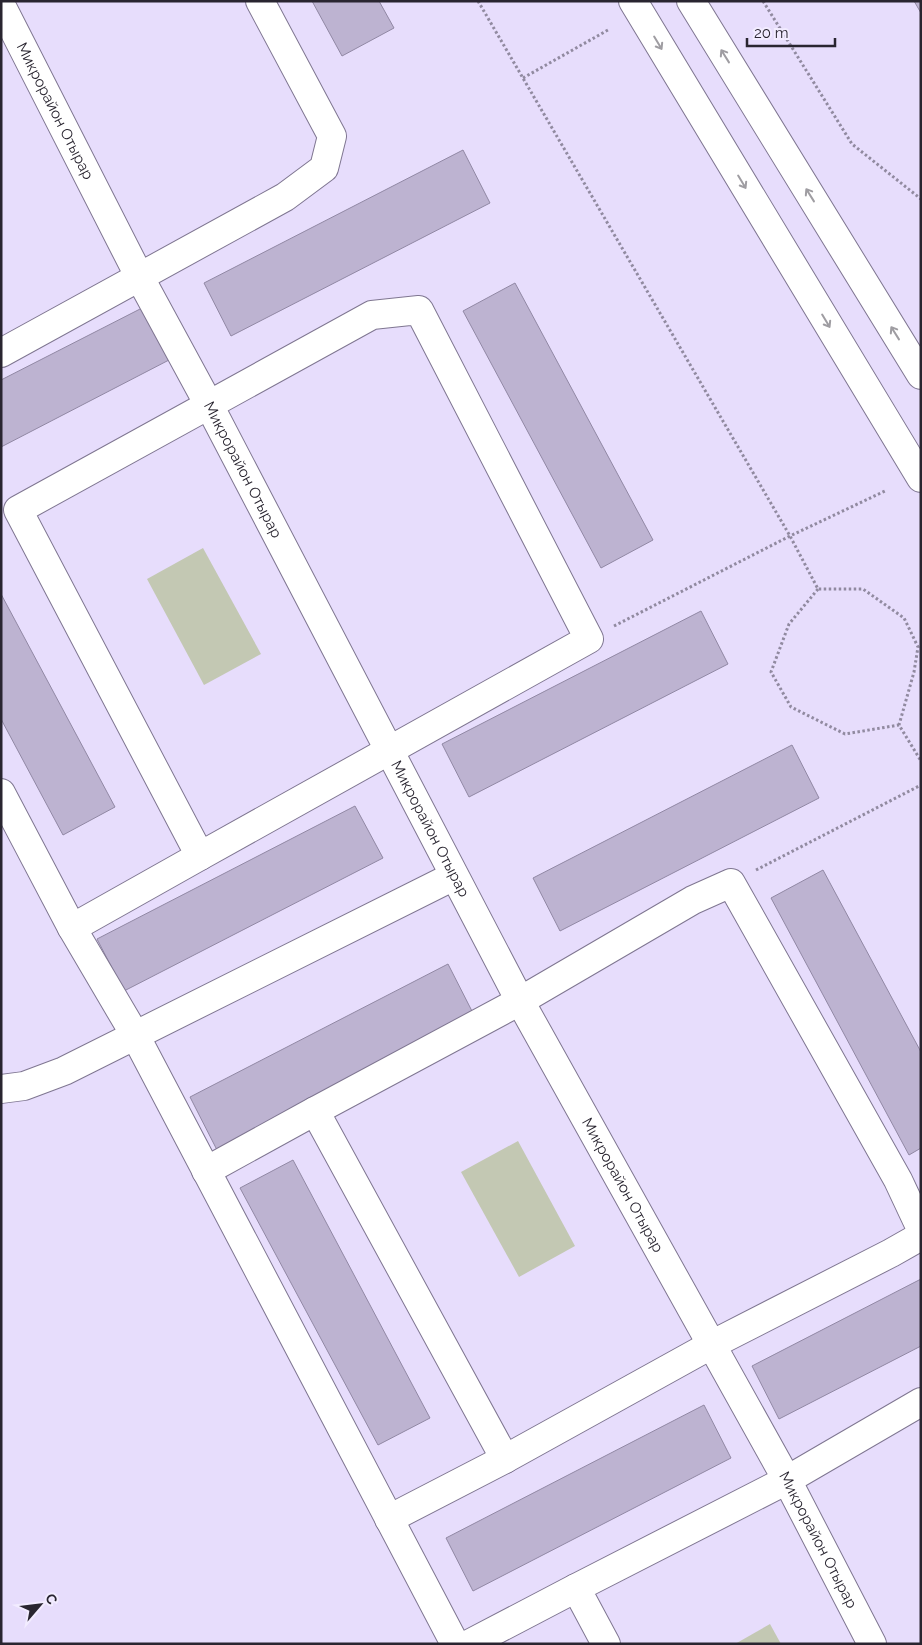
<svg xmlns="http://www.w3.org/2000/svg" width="922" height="1645" viewBox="0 0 922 1645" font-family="Raleway,sans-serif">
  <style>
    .green { fill: #c3c8b3 }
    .building { fill: #bdb3d1; stroke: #9188a4 }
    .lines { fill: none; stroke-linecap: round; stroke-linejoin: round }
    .minor-casing { stroke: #7f7691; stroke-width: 30 }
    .path { stroke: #918aa0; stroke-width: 3; stroke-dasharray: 2.5 2.5; stroke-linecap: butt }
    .minor { stroke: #fff; stroke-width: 28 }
    .oneway { stroke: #9f9da2 }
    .labels { text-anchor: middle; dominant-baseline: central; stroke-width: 4; stroke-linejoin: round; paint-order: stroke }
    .street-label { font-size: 15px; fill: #292530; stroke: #f2ecff }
  </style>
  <rect width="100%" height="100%" fill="#e7ddfc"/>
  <g class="green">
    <polygon points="203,548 261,654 204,685 147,579"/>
    <polygon points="518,1141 575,1246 519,1277 461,1172"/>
    <polygon points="770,1624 781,1644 735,1644"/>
  </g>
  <g class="building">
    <polygon points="312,1 379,1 394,28 342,56"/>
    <polygon points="914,1 921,1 921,13"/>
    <polygon points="463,150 490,203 231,336 204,283"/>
    <polygon points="515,283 653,540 601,568 463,311"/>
    <polygon points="142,308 169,360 1,447 1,380"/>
    <polygon points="1,594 115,807 63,835 1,719"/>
    <polygon points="701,611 728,664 469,797 442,744"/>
    <polygon points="792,745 819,798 560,931 533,878"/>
    <polygon points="355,806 383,858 124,991 97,939"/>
    <polygon points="823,870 921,1052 921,1148 909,1155 771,898"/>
    <polygon points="448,964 475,1017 217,1150 190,1097"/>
    <polygon points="293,1160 430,1418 378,1445 240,1188"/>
    <polygon points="921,1279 921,1346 779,1419 752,1366"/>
    <polygon points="704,1405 731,1458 473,1591 446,1538"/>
  </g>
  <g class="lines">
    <defs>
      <g id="minor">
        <polyline points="633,1 921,478"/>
        <polyline points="691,1 921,375"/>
        <path id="s1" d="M1,5L139,276L209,405L520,1001L787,1480L872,1644"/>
        <polygon points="419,310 589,639 200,856 18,510 372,315"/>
        <polyline points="1,353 285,197 324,168 332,136 260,1"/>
        <polyline points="1,793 72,928 135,1035 455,1644"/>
        <polyline points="72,928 200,856"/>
        <polyline points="1,1089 24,1086 64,1071 454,876"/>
        <polyline points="206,1171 315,1111"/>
        <polyline points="921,1229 898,1180 731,883 693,900 520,1001 315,1111 505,1459 711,1345 891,1253 921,1236"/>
        <polyline points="389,1519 505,1459"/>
        <polyline points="469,1644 576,1588"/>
        <polyline points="606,1644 576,1588 787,1480 921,1402"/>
      </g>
    </defs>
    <use href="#minor" class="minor-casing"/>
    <g class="path">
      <polyline points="478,1 790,536 818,589 863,589 904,618 918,647 914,672 899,725 921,761"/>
      <polyline points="763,1 852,144 921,199"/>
      <polyline points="523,78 608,30"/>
      <polyline points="818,589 789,624 771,672 791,707 845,734 899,725"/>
      <polyline points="614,626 790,536 885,491"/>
      <polyline points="756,870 921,785"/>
    </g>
    <use href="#minor" class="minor"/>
  </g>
  <defs><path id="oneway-shaft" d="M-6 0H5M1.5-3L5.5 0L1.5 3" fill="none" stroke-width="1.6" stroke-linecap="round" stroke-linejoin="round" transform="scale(1.25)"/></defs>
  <g class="oneway">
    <use href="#oneway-shaft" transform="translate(658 43) rotate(59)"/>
    <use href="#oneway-shaft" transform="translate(725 56) rotate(-122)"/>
    <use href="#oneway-shaft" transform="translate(742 182) rotate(59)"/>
    <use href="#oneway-shaft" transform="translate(810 195) rotate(-122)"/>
    <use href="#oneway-shaft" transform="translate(826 321) rotate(59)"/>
    <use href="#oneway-shaft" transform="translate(895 333) rotate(-122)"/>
  </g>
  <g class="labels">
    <g class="street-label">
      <text stroke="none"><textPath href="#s1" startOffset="119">Микрорайон Отырар</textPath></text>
      <text stroke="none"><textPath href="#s1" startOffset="524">Микрорайон Отырар</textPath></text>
      <text stroke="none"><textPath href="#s1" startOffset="929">Микрорайон Отырар</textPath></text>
      <text stroke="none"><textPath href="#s1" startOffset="1334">Микрорайон Отырар</textPath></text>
      <text stroke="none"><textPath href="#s1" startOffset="1739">Микрорайон Отырар</textPath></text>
    </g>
  </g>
  <rect width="922" height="1645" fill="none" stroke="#292530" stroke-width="5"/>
  <g transform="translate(40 1605) rotate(62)" stroke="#f2ecff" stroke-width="4" paint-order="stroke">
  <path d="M0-4L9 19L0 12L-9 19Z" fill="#292530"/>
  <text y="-8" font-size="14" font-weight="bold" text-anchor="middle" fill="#292530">С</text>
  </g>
  <path d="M747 38v8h88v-8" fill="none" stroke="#292530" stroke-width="2.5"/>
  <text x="754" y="38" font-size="15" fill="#292530" stroke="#f2ecff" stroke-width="4" paint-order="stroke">20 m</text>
</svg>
